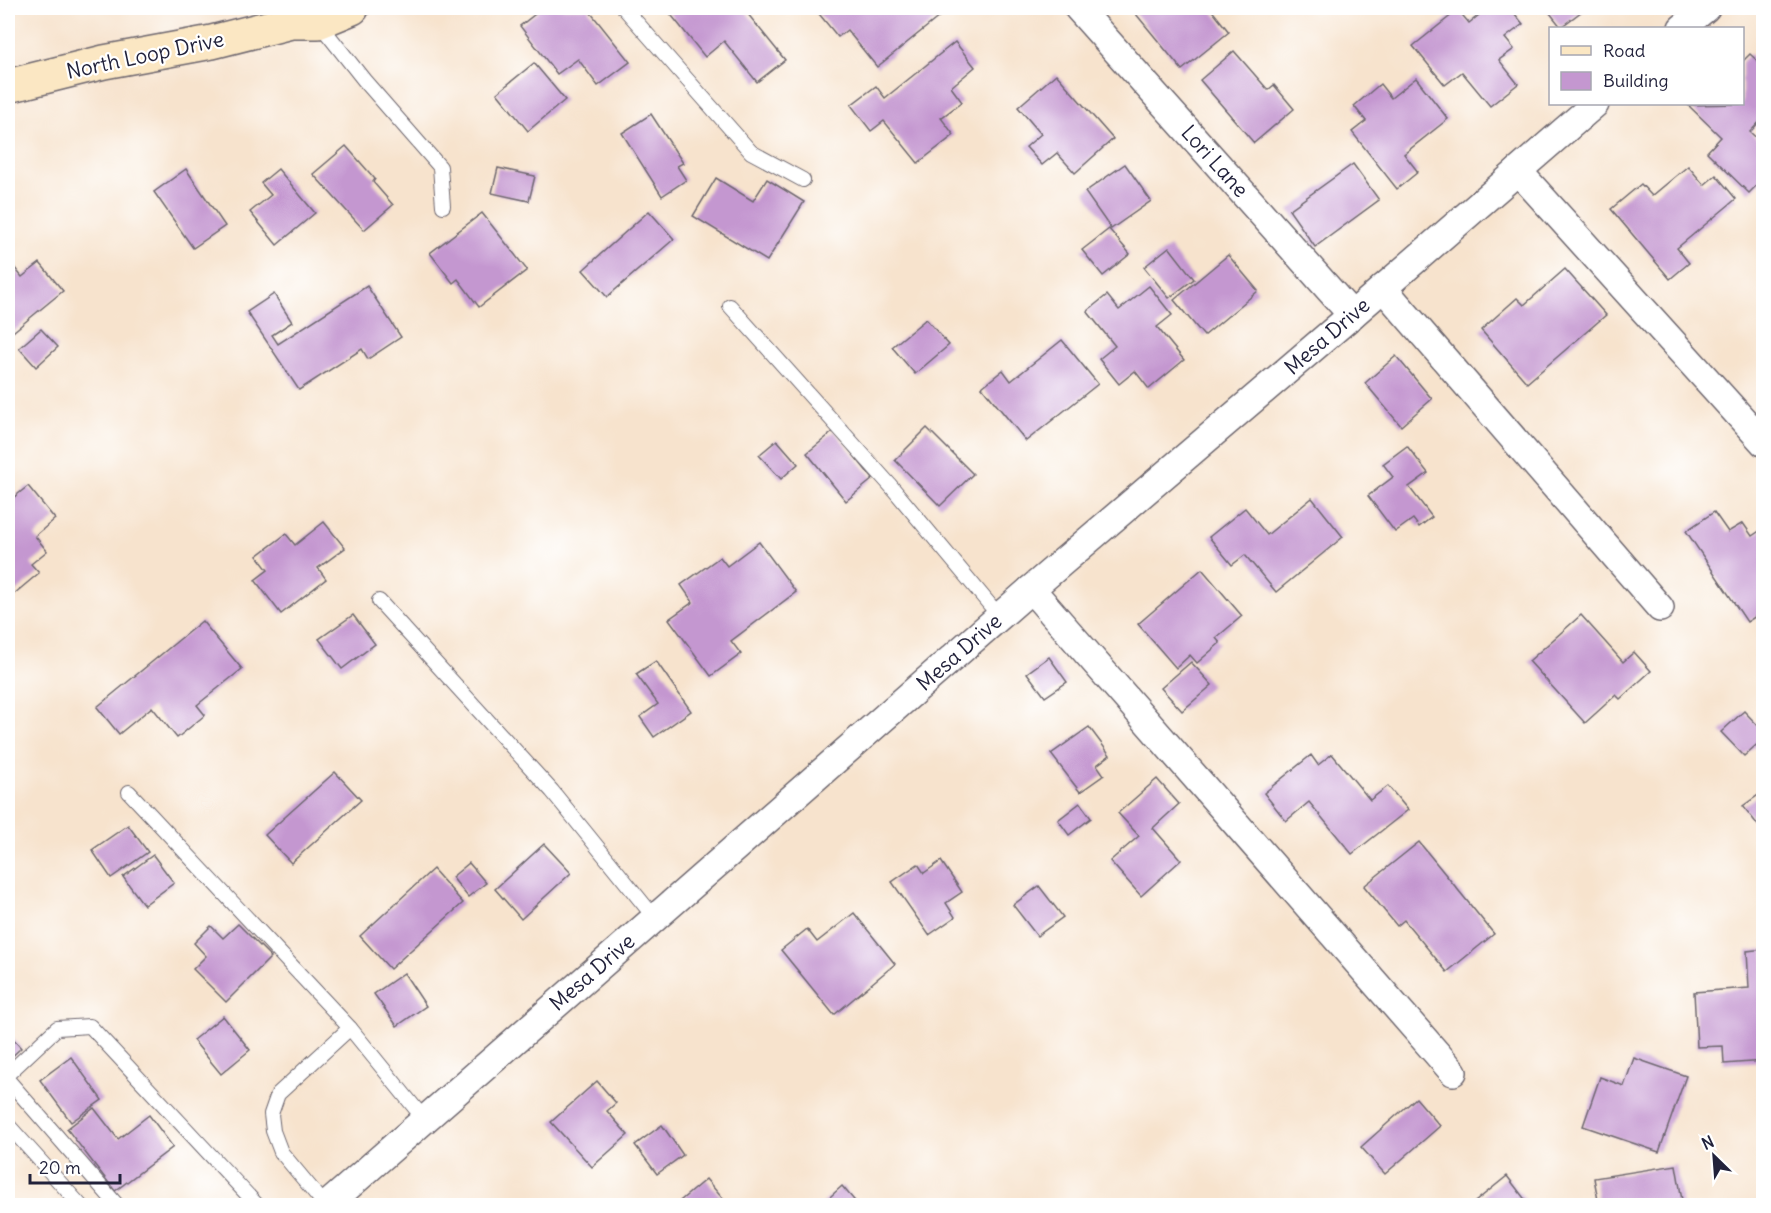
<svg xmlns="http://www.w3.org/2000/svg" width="1771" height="1213" viewBox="0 0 1771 1213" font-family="Delius,sans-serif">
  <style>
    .building { fill: #c497d0 }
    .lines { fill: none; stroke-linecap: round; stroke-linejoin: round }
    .lane-casing { stroke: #6d666e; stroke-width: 16 }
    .street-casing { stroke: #6d666e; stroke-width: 30 }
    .secondary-casing { stroke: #6d666e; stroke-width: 36 }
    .lane { stroke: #fff; stroke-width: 14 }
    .street { stroke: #fff; stroke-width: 27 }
    .secondary { stroke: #fbe7c3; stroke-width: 33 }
    .labels { text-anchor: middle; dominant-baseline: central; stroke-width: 4.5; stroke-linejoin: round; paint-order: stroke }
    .street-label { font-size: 21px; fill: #22223b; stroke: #fff }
  </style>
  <rect width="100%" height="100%" fill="#fff"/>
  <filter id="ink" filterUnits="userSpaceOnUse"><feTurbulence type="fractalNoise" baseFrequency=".0167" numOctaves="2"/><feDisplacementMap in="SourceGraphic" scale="12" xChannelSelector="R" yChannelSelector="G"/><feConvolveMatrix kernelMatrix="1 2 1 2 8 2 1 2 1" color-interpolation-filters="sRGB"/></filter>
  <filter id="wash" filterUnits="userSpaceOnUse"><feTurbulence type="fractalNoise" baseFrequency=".008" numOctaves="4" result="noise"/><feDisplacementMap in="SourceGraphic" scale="24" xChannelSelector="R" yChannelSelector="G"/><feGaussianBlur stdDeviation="1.35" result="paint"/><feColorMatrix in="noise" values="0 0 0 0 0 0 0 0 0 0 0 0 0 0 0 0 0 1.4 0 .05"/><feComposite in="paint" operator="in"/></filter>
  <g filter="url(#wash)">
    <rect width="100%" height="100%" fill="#f7e3cd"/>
    <g id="blocks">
      <g class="building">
        <polygon points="536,8 587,8 630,62 598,86 578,59 557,74 520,26 539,11"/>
        <polygon points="673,8 743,8 785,60 757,82 724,41 705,57 668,11"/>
        <polygon points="817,8 941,8 945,12 877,67 847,30 838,37 815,9"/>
        <polygon points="1131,8 1210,8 1229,32 1182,70"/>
        <polygon points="1488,8 1510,8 1523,24 1505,38 1514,49 1499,60 1518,84 1490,106 1462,72 1445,85 1413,46 1458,10 1469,23"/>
        <polygon points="1546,8 1586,8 1561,27"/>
        <polygon points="955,42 975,67 951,87 962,102 941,118 954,135 918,163 884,121 871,131 851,105 876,86 885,98"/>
        <polygon points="1234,51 1268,90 1274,85 1294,109 1254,143 1200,80"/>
        <polygon points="1750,54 1764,67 1764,117 1750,132 1764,145 1764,178 1749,193 1707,152 1721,137 1688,105 1742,104 1742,62"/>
        <polygon points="534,63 565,100 528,131 497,93"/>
        <polygon points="1056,74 1113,139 1075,173 1057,153 1042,165 1026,147 1041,134 1018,107"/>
        <polygon points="1416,78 1448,119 1404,154 1418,172 1397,189 1352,132 1366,121 1354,106 1380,84 1391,98"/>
        <polygon points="651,114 683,163 677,166 686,180 662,196 622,133"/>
        <polygon points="346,146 375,179 373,182 393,205 364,230 313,174"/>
        <polygon points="1125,164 1151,201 1111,229 1085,192"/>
        <polygon points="1353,164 1379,200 1315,247 1289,210"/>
        <polygon points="1688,166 1704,185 1716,175 1736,199 1677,248 1689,263 1670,279 1611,209 1641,184 1652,196"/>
        <polygon points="498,168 535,176 529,201 492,193"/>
        <polygon points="186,169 225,226 193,248 154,192"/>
        <polygon points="278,169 315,213 277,245 250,212 271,195 261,183"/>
        <polygon points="716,178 753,201 767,179 804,202 767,261 693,216"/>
        <polygon points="649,211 674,239 607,297 583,270"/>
        <polygon points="482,213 527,270 479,307 458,279 453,283 430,253"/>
        <polygon points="1109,229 1130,254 1103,276 1082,250"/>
        <polygon points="1169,247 1194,279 1169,298 1144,267"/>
        <polygon points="1228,255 1258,291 1204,336 1174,300"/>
        <polygon points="10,262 22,277 40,263 63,291 8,336 8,264"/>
        <polygon points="1565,269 1606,315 1527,383 1481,330 1517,298 1524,305"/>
        <polygon points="367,286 401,337 368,359 362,349 299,390 247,312 274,294 292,322 272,335 278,344"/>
        <polygon points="1149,286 1172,315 1157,327 1184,360 1149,389 1135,371 1119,384 1099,359 1115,346 1087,311 1107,295 1119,310"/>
        <polygon points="926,319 949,345 915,374 892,347"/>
        <polygon points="41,329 58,347 36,367 19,348"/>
        <polygon points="1062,340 1098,384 1026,441 982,387 1003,370 1011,381"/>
        <polygon points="1396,356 1432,399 1401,426 1365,383"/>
        <polygon points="927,428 973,474 940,506 895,460"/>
        <polygon points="834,431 873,479 846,501 807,453"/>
        <polygon points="777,440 798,464 781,479 759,455"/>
        <polygon points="1407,446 1428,473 1409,487 1432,517 1419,527 1413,519 1395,532 1368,496 1393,477 1383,464"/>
        <polygon points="28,486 55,519 35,536 47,551 31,564 39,573 8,599 8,502"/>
        <polygon points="1312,498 1343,537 1276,592 1245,555 1232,565 1209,537 1245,508 1267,535"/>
        <polygon points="1714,512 1728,532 1743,523 1752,536 1764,528 1764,611 1747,622 1686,531"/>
        <polygon points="324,522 345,548 318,568 326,579 281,614 255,580 268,570 257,556 286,534 295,545"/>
        <polygon points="759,542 796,592 731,641 741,654 711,676 669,619 693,602 681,585 720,557 727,566"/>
        <polygon points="1202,569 1242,616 1216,638 1220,643 1197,663 1190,655 1176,668 1138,624"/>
        <polygon points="353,615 375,644 342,669 319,639"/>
        <polygon points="1581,615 1623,662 1634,652 1651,671 1620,699 1616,695 1585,723 1529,661"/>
        <polygon points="202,621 242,669 197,705 205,715 177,738 152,707 119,734 97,707"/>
        <polygon points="1049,657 1067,682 1045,697 1027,673"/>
        <polygon points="656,661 691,711 654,737 640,717 658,704 636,674"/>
        <polygon points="1191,662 1212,685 1182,711 1161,688"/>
        <polygon points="1744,711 1764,732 1764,738 1744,756 1721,732"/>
        <polygon points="1089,727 1110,755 1097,765 1104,775 1080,792 1051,754"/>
        <polygon points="1332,754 1370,800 1388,786 1408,810 1352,854 1309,802 1286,821 1264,793 1311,755 1318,765"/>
        <polygon points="335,772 361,800 291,863 265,835"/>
        <polygon points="1157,779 1179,804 1153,828 1181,860 1141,896 1110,861 1139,836 1118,813"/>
        <polygon points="1764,791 1764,833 1743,806"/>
        <polygon points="1080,803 1091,818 1069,835 1058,820"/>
        <polygon points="128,825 148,852 111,878 92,850"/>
        <polygon points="1419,842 1494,934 1447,972 1404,920 1397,926 1364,886"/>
        <polygon points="544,844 571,873 521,919 495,889"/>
        <polygon points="153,855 174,883 144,905 123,877"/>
        <polygon points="941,861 962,892 946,903 955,917 929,935 892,882 918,864 924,873"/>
        <polygon points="469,863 486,883 468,897 452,877"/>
        <polygon points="433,869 463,903 390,969 360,936"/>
        <polygon points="1039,886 1063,917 1037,936 1013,905"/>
        <polygon points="854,913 895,964 834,1015 781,950 807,929 817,942"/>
        <polygon points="238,924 271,957 226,1002 193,969 206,956 194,943 211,926 223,938"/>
        <polygon points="1764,949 1764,1061 1724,1064 1723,1046 1697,1047 1694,992 1749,988 1747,951"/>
        <polygon points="404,973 426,1006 397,1026 374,994"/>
        <polygon points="223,1016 250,1050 221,1074 193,1040"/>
        <polygon points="8,1033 21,1048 8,1060"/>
        <polygon points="71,1057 102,1100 71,1122 40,1080"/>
        <polygon points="1634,1058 1686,1076 1659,1152 1583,1126 1600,1077 1624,1086"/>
        <polygon points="597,1081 616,1103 607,1111 628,1135 592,1167 551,1122"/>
        <polygon points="1416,1098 1440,1126 1385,1174 1361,1147"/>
        <polygon points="94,1108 118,1139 149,1115 173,1147 115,1191 67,1129"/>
        <polygon points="662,1125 683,1155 657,1174 635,1145"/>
        <polygon points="1676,1165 1683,1206 1599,1206 1594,1178"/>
        <polygon points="1507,1176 1530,1206 1470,1206"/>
        <polygon points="706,1179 723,1199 715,1206 674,1206"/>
        <polygon points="842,1186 859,1206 820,1206"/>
      </g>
    </g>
  </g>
  <g filter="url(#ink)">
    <use href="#blocks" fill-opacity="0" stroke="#6d666e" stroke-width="1.5"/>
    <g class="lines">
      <defs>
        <g id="lane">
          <polyline points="624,8 751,152 803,180"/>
          <polyline points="318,22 364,80 440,167 443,206"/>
          <polyline points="730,306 890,485 1000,617"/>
          <polyline points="379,601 552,791 654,917"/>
          <polyline points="129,792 350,1028 424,1119"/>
          <polyline points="8,1074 57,1028 90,1026 258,1206"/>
          <polyline points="8,1080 118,1206"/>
          <polyline points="8,1125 81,1206"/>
          <polyline points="326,1206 281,1152 273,1131 271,1114 278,1094 350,1028"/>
        </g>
        <g id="street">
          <polyline points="1078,8 1352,315"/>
          <polyline points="1682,28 1706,8"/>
          <polyline points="1518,171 1764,443"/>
          <polyline points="1383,288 1660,608"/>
          <polyline points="1031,589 1453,1072"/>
          <polyline points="326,1206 1031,589 1352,315 1595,104"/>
        </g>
        <polyline id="secondary" points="8,86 104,62 212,42 291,22 318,22 352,8"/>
      </defs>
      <use href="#lane" class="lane-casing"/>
      <use href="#street" class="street-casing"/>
      <use href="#secondary" class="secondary-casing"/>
      <use href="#lane" class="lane"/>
      <use href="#street" class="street"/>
      <use href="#secondary" class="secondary"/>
    </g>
  </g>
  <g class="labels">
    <g class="street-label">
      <text transform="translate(145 55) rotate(-12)">North Loop Drive</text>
      <text transform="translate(1215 161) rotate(48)">Lori Lane</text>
      <text transform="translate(1327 336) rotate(-41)">Mesa Drive</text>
      <text transform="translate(959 652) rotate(-41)">Mesa Drive</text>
      <text transform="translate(592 972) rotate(-41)">Mesa Drive</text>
    </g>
  </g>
  <rect width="1771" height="1213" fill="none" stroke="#fff" stroke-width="30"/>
  <rect x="1549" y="27" width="195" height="78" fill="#ffffff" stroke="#a7a7b1" stroke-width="1.5"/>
  <rect x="1561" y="46" width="30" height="9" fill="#fbe7c3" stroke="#a7a7b1" stroke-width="1.5"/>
  <text x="1603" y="57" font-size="18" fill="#22223b">Road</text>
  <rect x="1561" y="72" width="30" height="18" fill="#c497d0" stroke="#a7a7b1" stroke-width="1.5"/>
  <text x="1603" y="87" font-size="18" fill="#22223b">Building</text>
  <g transform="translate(1714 1156) rotate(335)" stroke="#ffffff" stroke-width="4.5" paint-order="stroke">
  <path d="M0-4.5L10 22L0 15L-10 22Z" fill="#22223b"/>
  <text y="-9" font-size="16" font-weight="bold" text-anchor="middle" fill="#22223b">N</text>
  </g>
  <path d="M30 1174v9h90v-9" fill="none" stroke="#22223b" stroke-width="3"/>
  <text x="39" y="1174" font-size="18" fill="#22223b" stroke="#ffffff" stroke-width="4.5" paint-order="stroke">20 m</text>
</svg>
